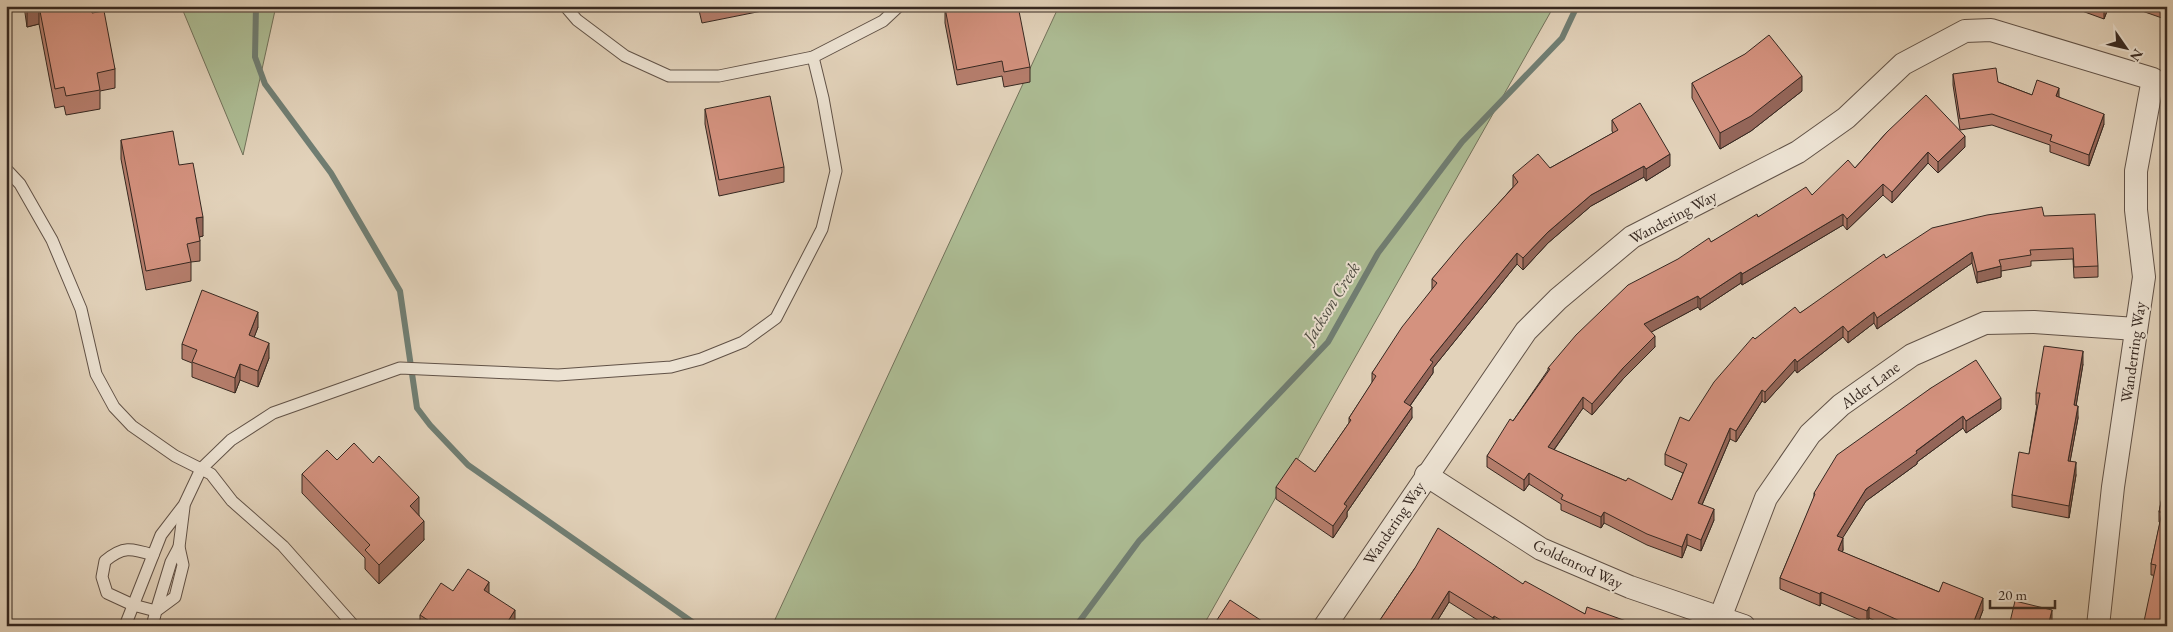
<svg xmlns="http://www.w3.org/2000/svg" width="2173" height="632" viewBox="0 0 2173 632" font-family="'EB Garamond',serif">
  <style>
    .green { fill: #adbd95; stroke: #72725b }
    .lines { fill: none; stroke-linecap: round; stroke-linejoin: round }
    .stream { stroke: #707e73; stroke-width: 6 }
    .lane-casing { stroke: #615247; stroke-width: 13 }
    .street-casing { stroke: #615247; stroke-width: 24 }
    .lane { stroke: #ece2d2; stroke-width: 11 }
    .street { stroke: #ece2d2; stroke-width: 22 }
    .wall { fill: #b67e6d; stroke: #362821 }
    .shaded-wall { fill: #946659; stroke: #362821 }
    .building { fill: #d4927f; stroke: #362821 }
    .labels { text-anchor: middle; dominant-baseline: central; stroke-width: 4; stroke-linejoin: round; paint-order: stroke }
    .street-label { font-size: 16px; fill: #362821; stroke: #ece2d2 }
    .water-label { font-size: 18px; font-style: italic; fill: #4e4c43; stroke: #ece2d2 }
  </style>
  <rect width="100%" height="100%" fill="#e2d2ba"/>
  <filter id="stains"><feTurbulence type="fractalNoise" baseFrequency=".004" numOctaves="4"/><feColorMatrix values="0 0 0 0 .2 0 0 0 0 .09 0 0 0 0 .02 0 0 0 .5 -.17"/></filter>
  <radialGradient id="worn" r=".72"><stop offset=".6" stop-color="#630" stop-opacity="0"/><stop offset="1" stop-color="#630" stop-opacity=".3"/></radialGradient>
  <g class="green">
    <polygon points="181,6 276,6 243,155"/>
    <polygon points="1059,6 1554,6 1203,626 772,626"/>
  </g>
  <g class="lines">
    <g class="stream">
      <polyline points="256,6 255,57 265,84 331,173 400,291 417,408 430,425 468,465 698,626"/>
      <polyline points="1076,626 1139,541 1328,342 1378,253 1462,142 1562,38 1577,6"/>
    </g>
    <defs>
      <g id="lane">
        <polyline points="565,6 577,20 625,56 669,76 719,76 813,57 883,21 899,6"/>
        <polyline points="6,169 20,184 52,240 81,309 96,374 114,407 132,426 175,456 211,474 232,501 283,546 354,626"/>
        <path d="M153,555C131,548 123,546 105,561L102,577L107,593L133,605L156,611L171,562L179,547"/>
        <polyline points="125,626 161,535 184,505 201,469 231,440 273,413 400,368 558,375 671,367 701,359 743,342 776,318 822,229 836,171 823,98 813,57"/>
        <polyline points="152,626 156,611 175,597 183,565 179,547 184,507"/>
      </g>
      <g id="street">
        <polyline points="1426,475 1541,549 1630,587 1744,626"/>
        <polyline points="1720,618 1766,498 1810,434 1841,405 1912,355 1985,323 2034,322 2136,329"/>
        <polyline points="1325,626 1526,331 1558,299 1632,237 1798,152 1846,118 1903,64 1965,31 1991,30 2153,79 2136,171 2136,210 2144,277 2113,487 2098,626"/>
      </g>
    </defs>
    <use href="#lane" class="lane-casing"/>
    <use href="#street" class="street-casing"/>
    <use href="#lane" class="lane"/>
    <use href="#street" class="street"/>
  </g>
  <g class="wall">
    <polygon points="24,6 91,6 92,13 115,69 115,88 100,91 100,109 66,115 64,106 55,108 39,24 27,27"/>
    <polygon points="698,6 772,6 772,9 702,23"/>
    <polygon points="2082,6 2109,6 2104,19 2082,11"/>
    <polygon points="2142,6 2167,6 2167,10 2165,9 2162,18 2142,11"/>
    <polygon points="945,8 1030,67 1030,82 1004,87 1002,76 957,85 945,23"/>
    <polygon points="1953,74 1998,82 2032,95 2059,97 2104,124 2089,166 2050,152 2050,145 1992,125 1960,130 1953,85"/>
    <polygon points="1692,83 1802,91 1751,131 1720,149 1692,98"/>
    <polygon points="705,109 784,167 784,182 719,196 705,124"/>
    <polygon points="1612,120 1670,166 1646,181 1644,177 1591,206 1548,243 1523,270 1517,264 1433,368 1433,373 1410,406 1412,418 1347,512 1347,517 1333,538 1276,499 1276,487 1315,472 1349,423 1349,418 1372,383 1372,373 1432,290 1432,279 1513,187 1513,175 1550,168 1613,133 1612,131"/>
    <polygon points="1887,132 1965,147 1938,173 1928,163 1892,203 1883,195 1847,230 1843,225 1742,285 1741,283 1700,310 1698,307 1651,332 1655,347 1623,379 1592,415 1583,408 1554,450 1626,481 1672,500 1683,473 1665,465 1665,454 1689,421 1755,339 1800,313 1886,258 2044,216 2098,266 2098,277 2074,278 2073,259 2031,261 2031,266 2001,271 2001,277 1977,283 1972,263 1877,329 1874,323 1848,343 1843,337 1797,373 1795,370 1765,403 1762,401 1736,442 1730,439 1702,505 1714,520 1701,551 1687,545 1682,558 1647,545 1604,523 1601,528 1561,510 1561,504 1529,484 1524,491 1487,467 1487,456 1513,421 1548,370 1548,368 1711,242 1758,217 1812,195 1855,168"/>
    <polygon points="121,140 179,165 203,236 199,237 200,241 200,261 191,262 191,281 146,290 121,159"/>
    <polygon points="258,327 254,337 269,358 258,387 240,380 235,393 192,377 192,363 182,359 182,344"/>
    <polygon points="2083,364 2076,406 2078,418 2070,461 2076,475 2069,518 2012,507 2012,495 2029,454 2037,405 2036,405 2036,393"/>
    <polygon points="1931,388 2001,409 1966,433 1963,428 1917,462 1917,464 1866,501 1842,538 1843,550 1842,552 1983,610 1977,626 1886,626 1869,618 1867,623 1821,603 1820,606 1780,589 1780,578 1814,498 1814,493"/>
    <polygon points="2167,444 2167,626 2153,575 2151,575 2151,564 2160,523 2159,522 2159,512 2166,477 2163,476 2163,466"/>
    <polygon points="337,460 419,515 424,540 379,584 365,569 365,558 302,493 302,474"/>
    <polygon points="1415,568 1523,584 1585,614 1640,626 1487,626 1449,602 1434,626 1376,626"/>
    <polygon points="453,591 489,593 515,626 420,626 420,615"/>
  </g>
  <g class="shaded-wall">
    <polygon points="34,6 39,6 39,24 27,27 27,8"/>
    <polygon points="2105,6 2109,6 2104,19 2104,9"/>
    <polygon points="2163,6 2165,6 2165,9 2162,18"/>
    <polygon points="1802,76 1802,91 1751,131 1720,149 1720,133"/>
    <polygon points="2059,88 2059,99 2056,96"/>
    <polygon points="2104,114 2104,124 2089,166 2089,155"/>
    <polygon points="1965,136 1965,147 1938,173 1938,162"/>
    <polygon points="1928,152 1928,163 1892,203 1892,192"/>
    <polygon points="1670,154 1670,166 1646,181 1646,169"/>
    <polygon points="1644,166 1644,177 1591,206 1548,243 1523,270 1523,258 1548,232 1591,195"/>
    <polygon points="1883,184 1883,195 1847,230 1847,219"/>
    <polygon points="1843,214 1843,225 1742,285 1742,274"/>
    <polygon points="203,217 203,236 196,238 196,218"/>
    <polygon points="1972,252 1972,263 1877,329 1877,318"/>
    <polygon points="1517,253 1517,264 1433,368 1433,373 1404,414 1404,402 1430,360"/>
    <polygon points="2001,266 2001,277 1977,283 1977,272"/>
    <polygon points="1741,272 1741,283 1700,310 1700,299"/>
    <polygon points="1698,296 1698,307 1644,336 1644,324"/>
    <polygon points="258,312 258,327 249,351 249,335"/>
    <polygon points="1874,312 1874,323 1848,343 1848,332"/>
    <polygon points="1843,326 1843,337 1797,373 1797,362"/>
    <polygon points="1655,336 1655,347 1623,379 1592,415 1592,404 1623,368"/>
    <polygon points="269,343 269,358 258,387 258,371"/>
    <polygon points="2083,351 2083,364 2074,418 2074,405"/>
    <polygon points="1795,359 1795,370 1765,403 1765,392"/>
    <polygon points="240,364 240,380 235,393 235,378"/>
    <polygon points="1762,390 1762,401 1736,442 1736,431"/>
    <polygon points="1583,397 1583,408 1548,458 1548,447"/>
    <polygon points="2001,398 2001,409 1966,433 1966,421"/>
    <polygon points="11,404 11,423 6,445 6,426"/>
    <polygon points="2078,406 2078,418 2068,473 2068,461"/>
    <polygon points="1412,407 1412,418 1347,512 1347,517 1333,538 1333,526 1344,504"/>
    <polygon points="1963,416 1963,428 1917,462 1917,464 1866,501 1837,547 1837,536 1866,489"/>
    <polygon points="1730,428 1730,439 1698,514 1698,503"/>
    <polygon points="2076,462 2076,475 2069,518 2069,506"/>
    <polygon points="1529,473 1529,484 1524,491 1524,480"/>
    <polygon points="419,497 419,516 410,506"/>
    <polygon points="1714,509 1714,520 1701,551 1701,540"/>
    <polygon points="1604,512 1604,523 1601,528 1601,517"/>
    <polygon points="424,521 424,540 379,584 379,565"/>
    <polygon points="1687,534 1687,545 1682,558 1682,547"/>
    <polygon points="1843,538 1843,550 1838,561 1838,550"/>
    <polygon points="489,582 489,598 484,590"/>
    <polygon points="1449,591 1449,602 1434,626 1427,626"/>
    <polygon points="1821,592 1821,603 1820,606 1820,594"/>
    <polygon points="1983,598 1983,610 1977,626 1972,626"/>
    <polygon points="1869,607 1869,618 1867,623 1867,611"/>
    <polygon points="515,610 515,626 505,626"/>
    <polygon points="2052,610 2052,620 2051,626 2048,626"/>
    <polygon points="1494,616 1494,626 1493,626 1493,618"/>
  </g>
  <g class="building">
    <polygon points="39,6 91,6 92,13 104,11 115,69 97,73 100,90 66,96 64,87 55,89"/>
    <polygon points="953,6 1018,6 1030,67 1004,72 1002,61 957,70 945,8"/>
    <polygon points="1769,35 1802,76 1751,116 1720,133 1692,83 1745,54"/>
    <polygon points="1996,68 1998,82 2032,95 2037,80 2059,88 2056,96 2104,114 2089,155 2050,141 2052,135 1992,114 1960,119 1953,74"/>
    <polygon points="1926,95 1965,136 1938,162 1928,152 1892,192 1883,184 1847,219 1843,214 1742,274 1741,272 1700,299 1698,296 1644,324 1655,336 1623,368 1592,404 1583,397 1548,447 1626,481 1628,478 1672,500 1687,464 1665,454 1680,417 1689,421 1714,382 1753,337 1755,339 1795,307 1800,313 1884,254 1886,258 1932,228 1987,215 2042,207 2044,216 2095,214 2098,266 2074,267 2073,248 2030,250 2031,255 1999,260 2001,266 1977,272 1972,252 1877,318 1874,312 1848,332 1843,326 1797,362 1795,359 1765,392 1762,390 1736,431 1730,428 1698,503 1714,509 1701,540 1687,534 1682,547 1647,534 1604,512 1601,517 1561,499 1563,495 1529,473 1524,480 1487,456 1510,419 1513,421 1550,369 1548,368 1576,335 1628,285 1678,259 1709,238 1711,242 1757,214 1758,217 1806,187 1812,195 1848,160 1855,168 1887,132"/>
    <polygon points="770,96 784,167 719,180 705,109"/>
    <polygon points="1640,103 1670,154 1646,169 1644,166 1591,195 1548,232 1523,258 1517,253 1430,360 1433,362 1404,402 1412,407 1344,504 1347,506 1333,526 1276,487 1296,458 1315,472 1351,420 1349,418 1376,376 1372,373 1402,327 1437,283 1432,279 1463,242 1518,182 1513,175 1538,154 1550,168 1618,130 1612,120"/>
    <polygon points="173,131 179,165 193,163 203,217 196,218 200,241 187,244 191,262 146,271 121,140"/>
    <polygon points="202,290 258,312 249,335 269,343 258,371 240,364 235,378 192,362 197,350 182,344"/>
    <polygon points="2044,346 2083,351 2074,405 2078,406 2068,461 2076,462 2069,506 2012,495 2019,452 2029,454 2040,393 2036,393"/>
    <polygon points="1976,360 2001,398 1966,421 1963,416 1916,451 1917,453 1866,489 1837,536 1843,538 1838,550 1939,592 1943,582 1983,598 1972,626 1925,626 1916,622 1914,626 1911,626 1869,607 1867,611 1821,592 1820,594 1780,578 1815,494 1814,493 1837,455 1931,388"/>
    <polygon points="6,403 11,404 6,426"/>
    <polygon points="354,443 373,463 379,456 419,497 410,506 424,521 379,565 365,550 370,545 302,474 327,450 337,460"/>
    <polygon points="2167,444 2167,466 2163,466"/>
    <polygon points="2167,475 2167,626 2143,626 2156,565 2151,564 2162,512 2159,512"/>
    <polygon points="1438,528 1523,584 1525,581 1585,614 1587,607 1640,626 1511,626 1494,616 1493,618 1449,591 1427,626 1376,626 1415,568"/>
    <polygon points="468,569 489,582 484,590 515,610 505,626 437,626 420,615 441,583 453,591"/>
    <polygon points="1230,600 1268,625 1267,626 1213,626"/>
    <polygon points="2015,601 2052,610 2048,626 2009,626"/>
  </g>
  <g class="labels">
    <g class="street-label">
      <text transform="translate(1673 217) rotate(-28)">Wandering Way</text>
      <text transform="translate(2133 352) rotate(-82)">Wanderring Way</text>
      <text transform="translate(1870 385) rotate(-36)">Alder Lane</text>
      <text transform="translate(1394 523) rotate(-56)">Wandering Way</text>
      <text transform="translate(1578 564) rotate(25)">Goldenrod Way</text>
    </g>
    <g class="water-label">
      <text transform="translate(1331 302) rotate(-58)">Jackson Creek</text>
    </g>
  </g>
  <rect width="2173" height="632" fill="none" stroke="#e2d2ba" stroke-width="25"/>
  <rect x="8" y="8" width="2158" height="617" fill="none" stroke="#362821" stroke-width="2.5"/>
  <rect x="12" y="12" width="2148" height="607" fill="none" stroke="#362821"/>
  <g transform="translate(2126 48) rotate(124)" stroke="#ece2d2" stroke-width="4" paint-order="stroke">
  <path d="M0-4L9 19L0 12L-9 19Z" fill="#362821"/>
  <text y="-8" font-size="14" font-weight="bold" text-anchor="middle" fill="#362821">N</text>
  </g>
  <path d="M1990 600v8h65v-8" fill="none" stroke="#362821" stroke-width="2.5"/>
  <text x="1998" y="600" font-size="15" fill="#362821" stroke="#ece2d2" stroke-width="4" paint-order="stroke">20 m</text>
  <rect width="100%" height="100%" filter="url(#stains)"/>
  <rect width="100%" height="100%" fill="url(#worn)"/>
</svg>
